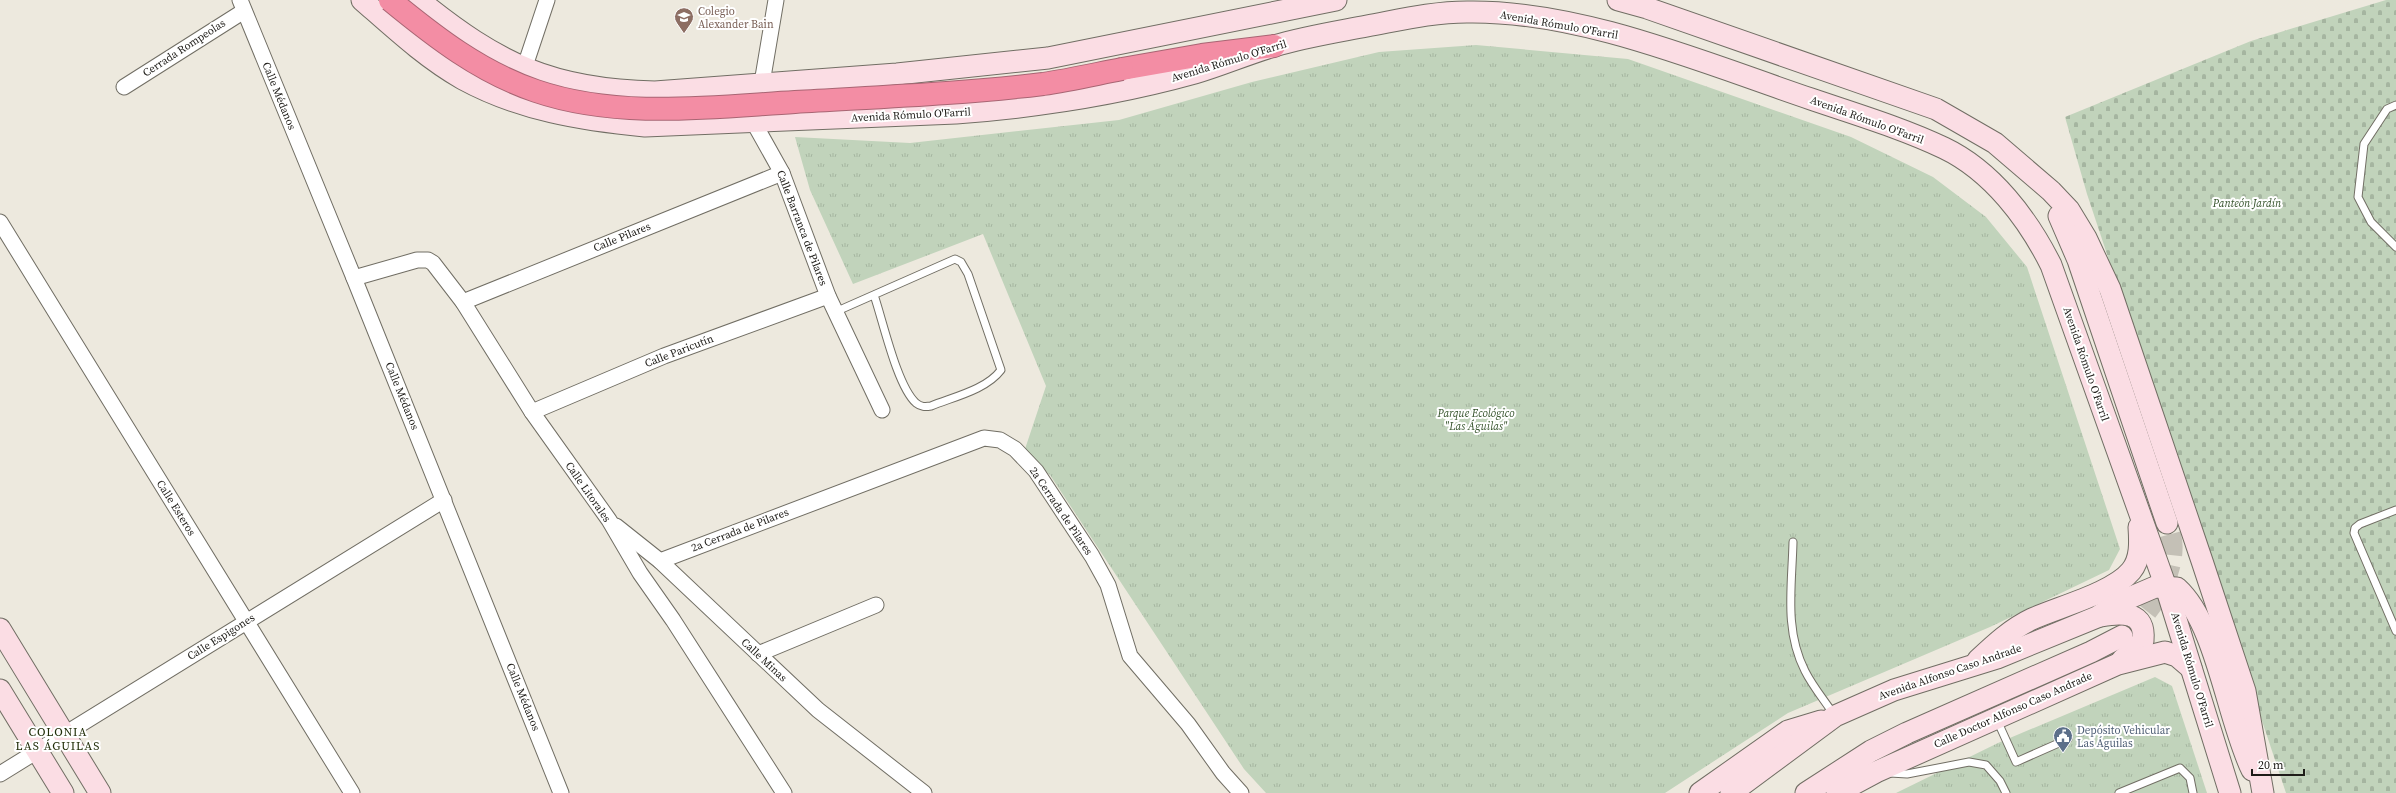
<svg xmlns="http://www.w3.org/2000/svg" width="2396" height="793" viewBox="0 0 2396 793" font-family="'Source Serif 4',serif">
  <style>
    .grass { fill: url(#grass-tufts) }
    .cemetery { fill: url(#cemetery-stones) }
    .lines { fill: none; stroke-linecap: round; stroke-linejoin: round }
    .secondary-tunnel { stroke: #c4c0b6; stroke-width: 21; stroke-dasharray: 21 10; stroke-linecap: butt }
    .lane-casing { stroke: #716e64; stroke-width: 9 }
    .street-casing { stroke: #716e64; stroke-width: 17 }
    .secondary-casing { stroke: #716e64; stroke-width: 23 }
    .highway-casing { stroke: #a86573; stroke-width: 24 }
    .lane { stroke: #fff; stroke-width: 7 }
    .street { stroke: #fff; stroke-width: 15 }
    .secondary { stroke: #fbdde4; stroke-width: 21 }
    .highway { stroke: #f38da4; stroke-width: 22 }
    .highway-bridge-casing { stroke: #a86573; stroke-width: 24; stroke-linecap: butt }
    .highway-bridge { stroke: #f38da4; stroke-width: 22 }
    .labels { text-anchor: middle; dominant-baseline: central; stroke-width: 4; stroke-linejoin: round; paint-order: stroke }
    .education-label { font-size: 11px; fill: #785e54; stroke: #fff; text-anchor: start }
    .street-label { font-size: 11px; fill: #1e1c18; stroke: #fff }
    .park-label { font-size: 11px; font-style: italic; fill: #335129; stroke: #fff }
    .service-label { font-size: 11px; fill: #4e5e75; stroke: #fff; text-anchor: start }
    .neighbourhood-label { font-size: 12px; letter-spacing: 1px; fill: #212e09; stroke: #fff }
  </style>
  <defs>
    <pattern id="grass-tufts" width="24" height="20" patternUnits="userSpaceOnUse"><rect width="24" height="20" fill="#c1d3bb"/><path d="M3 7l-1-3M5 7V3M7 7l1-3M15 17l-1-3M17 17v-4M19 17l1-3" fill="none" stroke="#a5b5a0"/></pattern>
    <pattern id="cemetery-stones" width="16" height="16" patternUnits="userSpaceOnUse"><rect width="16" height="16" fill="#c1d3bb"/><path d="M2 7V4a2 2 0 0 1 4 0v3zM10 15v-3a2 2 0 0 1 4 0v3z" fill="#a5b5a0"/></pattern>
  </defs>
  <rect width="100%" height="100%" fill="#ede9de"/>
  <g class="grass">
    <polygon points="1476,45 1628,59 1851,137 1933,177 1986,217 2027,267 2120,549 2109,570 1990,627 1788,713 1665,793 1266,793 1244,769 1050,475 1024,452 1046,386 983,234 853,284 810,190 795,137 910,143 1119,120 1252,82 1379,52"/>
    <polygon points="2155,677 2172,686 2207,793 1896,793 1998,743"/>
  </g>
  <polygon class="cemetery" points="2386,0 2396,0 2396,793 2286,793 2087,194 2065,117 2251,41"/>
  <g class="lines">
    <path class="secondary-tunnel" d="M2125,633C2149,615 2171,581 2172,550C2173,541 2169,531 2167,523"/>
    <defs>
      <g id="lane">
        <polyline points="2396,105 2387,109 2364,144 2358,197 2371,222 2396,247"/>
        <path d="M835,312L955,259L961,262L968,274L1001,370C986,390 953,397 931,406C925,407 921,407 916,403C897,386 883,321 874,295"/>
        <polyline points="2396,510 2360,524 2355,528 2354,533 2396,631"/>
        <path d="M1793,542C1792,586 1784,630 1805,671C1813,687 1825,701 1834,715"/>
        <polyline points="1997,720 2016,762 2068,739"/>
        <polyline points="1890,773 1907,774 1969,762 1986,765 2000,781 2006,793"/>
        <polyline points="2119,793 2180,768 2190,778 2193,793"/>
      </g>
      <g id="street">
        <polyline points="240,0 354,278 561,793"/>
        <polyline points="524,69 547,0"/>
        <polyline points="124,87 244,11"/>
        <polyline points="754,91 762,83 776,0"/>
        <polyline points="749,114 782,173 828,296 882,410"/>
        <polyline points="0,222 352,793"/>
        <polyline points="354,278 417,260 428,260 433,263 463,302 532,412 609,520 640,573 673,620 784,793"/>
        <polyline points="463,302 782,173"/>
        <polyline points="532,412 664,356 828,296"/>
        <polyline points="616,526 660,561 818,710 924,793"/>
        <polyline points="660,561 984,438 1000,440 1015,449 1036,471 1092,556 1108,585 1130,656 1188,724 1223,773 1241,793"/>
        <polyline points="758,654 876,605"/>
        <polyline points="0,774 444,500"/>
      </g>
      <g id="secondary">
        <path d="M362,0C394,28 426,58 463,79C520,110 581,120 645,126L956,113C1037,107 1116,95 1195,73C1222,65 1247,54 1274,46C1304,37 1336,32 1367,26C1400,20 1433,12 1467,12C1580,10 1704,63 1811,99C1855,114 1902,128 1944,148C1992,171 2028,219 2051,265L2166,587L2230,793"/>
        <path d="M419,0C498,64 552,90 655,92L897,74L1048,58L1336,0"/>
        <polyline points="1618,0 1647,8 1936,109 1995,143 2051,191 2069,210 2086,238 2110,289 2202,561 2245,691 2263,793"/>
        <polyline points="2059,216 2078,260 2167,523"/>
        <path d="M2101,616C2122,612 2146,611 2143,641L2122,660"/>
        <polyline points="0,629 100,793"/>
        <path d="M1978,660C1994,645 2011,629 2032,619C2058,607 2113,593 2131,571C2141,559 2140,542 2139,527"/>
        <polyline points="0,690 63,793"/>
        <polyline points="1700,793 1788,731 1821,721"/>
        <path d="M1731,793L1835,716L1894,690L1997,658L2097,617L2120,602L2155,587L2177,588C2217,624 2227,719 2252,770"/>
        <polyline points="1806,793 1871,751 1907,733 2091,652 2122,636"/>
        <polyline points="1837,793 1876,772 2118,664 2165,652 2177,656 2191,668"/>
      </g>
      <polyline id="highway" points="1122,69 1202,55 1274,46"/>
    </defs>
    <use href="#lane" class="lane-casing"/>
    <use href="#street" class="street-casing"/>
    <use href="#secondary" class="secondary-casing"/>
    <use href="#highway" class="highway-casing"/>
    <use href="#lane" class="lane"/>
    <use href="#street" class="street"/>
    <use href="#secondary" class="secondary"/>
    <use href="#highway" class="highway"/>
    <defs>
      <path id="highway-bridge" d="M390,0C435,37 480,72 536,91C618,119 710,107 795,102C878,97 961,94 1043,84C1070,80 1096,74 1122,69"/>
    </defs>
    <use href="#highway-bridge" class="highway-bridge-casing"/>
    <use href="#highway-bridge" class="highway-bridge"/>
  </g>
  <defs>
    <symbol id="school-pin" viewBox="-11 -11 22 30"><path d="M0 17L-7.5 6A9.5 9.5 0 1 1 7.5 6Z" fill="#8d6e63" stroke="#fff"/><path d="M0-5L7-2L0 1L-7-2ZM-4 1L0 2.5L4 1V4Q0 6-4 4Z" fill="#fff"/></symbol>
    <symbol id="civic-pin" viewBox="-11 -11 22 30"><path d="M0 17L-7.5 6A9.5 9.5 0 1 1 7.5 6Z" fill="#5c6f8a" stroke="#fff"/><path d="M-.6-6.5H3V-4.5H.6V-3L4-1V1h2V6H-6V1h2V-1L-.6-3ZM-1.2 2.5V6h2.4V2.5Z" fill="#fff"/></symbol>
  </defs>
  <g fill-rule="evenodd">
    <use href="#school-pin" x="673" y="6" width="22" height="30"/>
    <use href="#civic-pin" x="2052" y="725" width="22" height="30"/>
  </g>
  <g class="labels">
    <g class="education-label">
      <text x="698" y="11">Colegio<tspan x="698" dy="13">Alexander Bain</tspan></text>
    </g>
    <g class="street-label">
      <text transform="translate(1559 25) rotate(10)">Avenida Rómulo O'Farril</text>
      <text transform="translate(184 48) rotate(-33)">Cerrada Rompeolas</text>
      <text transform="translate(1229 61) rotate(-17)">Avenida Rómulo O'Farril</text>
      <text transform="translate(279 96) rotate(68)">Calle Médanos</text>
      <text transform="translate(911 115) rotate(-3)">Avenida Rómulo O'Farril</text>
      <text transform="translate(1867 120) rotate(20)">Avenida Rómulo O'Farril</text>
      <text transform="translate(802 228) rotate(69)">Calle Barranca de Pilares</text>
      <text transform="translate(622 237) rotate(-22)">Calle Pilares</text>
      <text transform="translate(679 351) rotate(-21)">Calle Paricutín</text>
      <text transform="translate(2086 364) rotate(71)">Avenida Rómulo O'Farril</text>
      <text transform="translate(402 396) rotate(68)">Calle Médanos</text>
      <text transform="translate(588 492) rotate(55)">Calle Litorales</text>
      <text transform="translate(176 508) rotate(58)">Calle Esteros</text>
      <text transform="translate(1061 511) rotate(56)">2a Cerrada de Pilares</text>
      <text transform="translate(740 530) rotate(-21)">2a Cerrada de Pilares</text>
      <text transform="translate(221 637) rotate(-32)">Calle Espigones</text>
      <text transform="translate(764 660) rotate(43)">Calle Minas</text>
      <text transform="translate(2192 670) rotate(73)">Avenida Rómulo O'Farril</text>
      <text transform="translate(1950 672) rotate(-19)">Avenida Alfonso Caso Andrade</text>
      <text transform="translate(523 697) rotate(68)">Calle Médanos</text>
      <text transform="translate(2013 710) rotate(-24)">Calle Doctor Alfonso Caso Andrade</text>
    </g>
    <g class="park-label">
      <text x="2247" y="203">Panteón Jardín</text>
      <text x="1476" y="413">Parque Ecológico<tspan x="1476" dy="13">"Las Águilas"</tspan></text>
    </g>
    <g class="service-label">
      <text x="2077" y="730">Depósito Vehicular<tspan x="2077" dy="13">Las Águilas</tspan></text>
    </g>
    <g class="neighbourhood-label">
      <text x="58" y="732">COLONIA<tspan x="58" dy="14">LAS ÁGUILAS</tspan></text>
    </g>
  </g>
  <path d="M2252 769v6h52v-6" fill="none" stroke="#1e1c18" stroke-width="2"/>
  <text x="2258" y="769" font-size="12" fill="#1e1c18" stroke="#ffffff" stroke-width="3" paint-order="stroke">20 m</text>
</svg>
